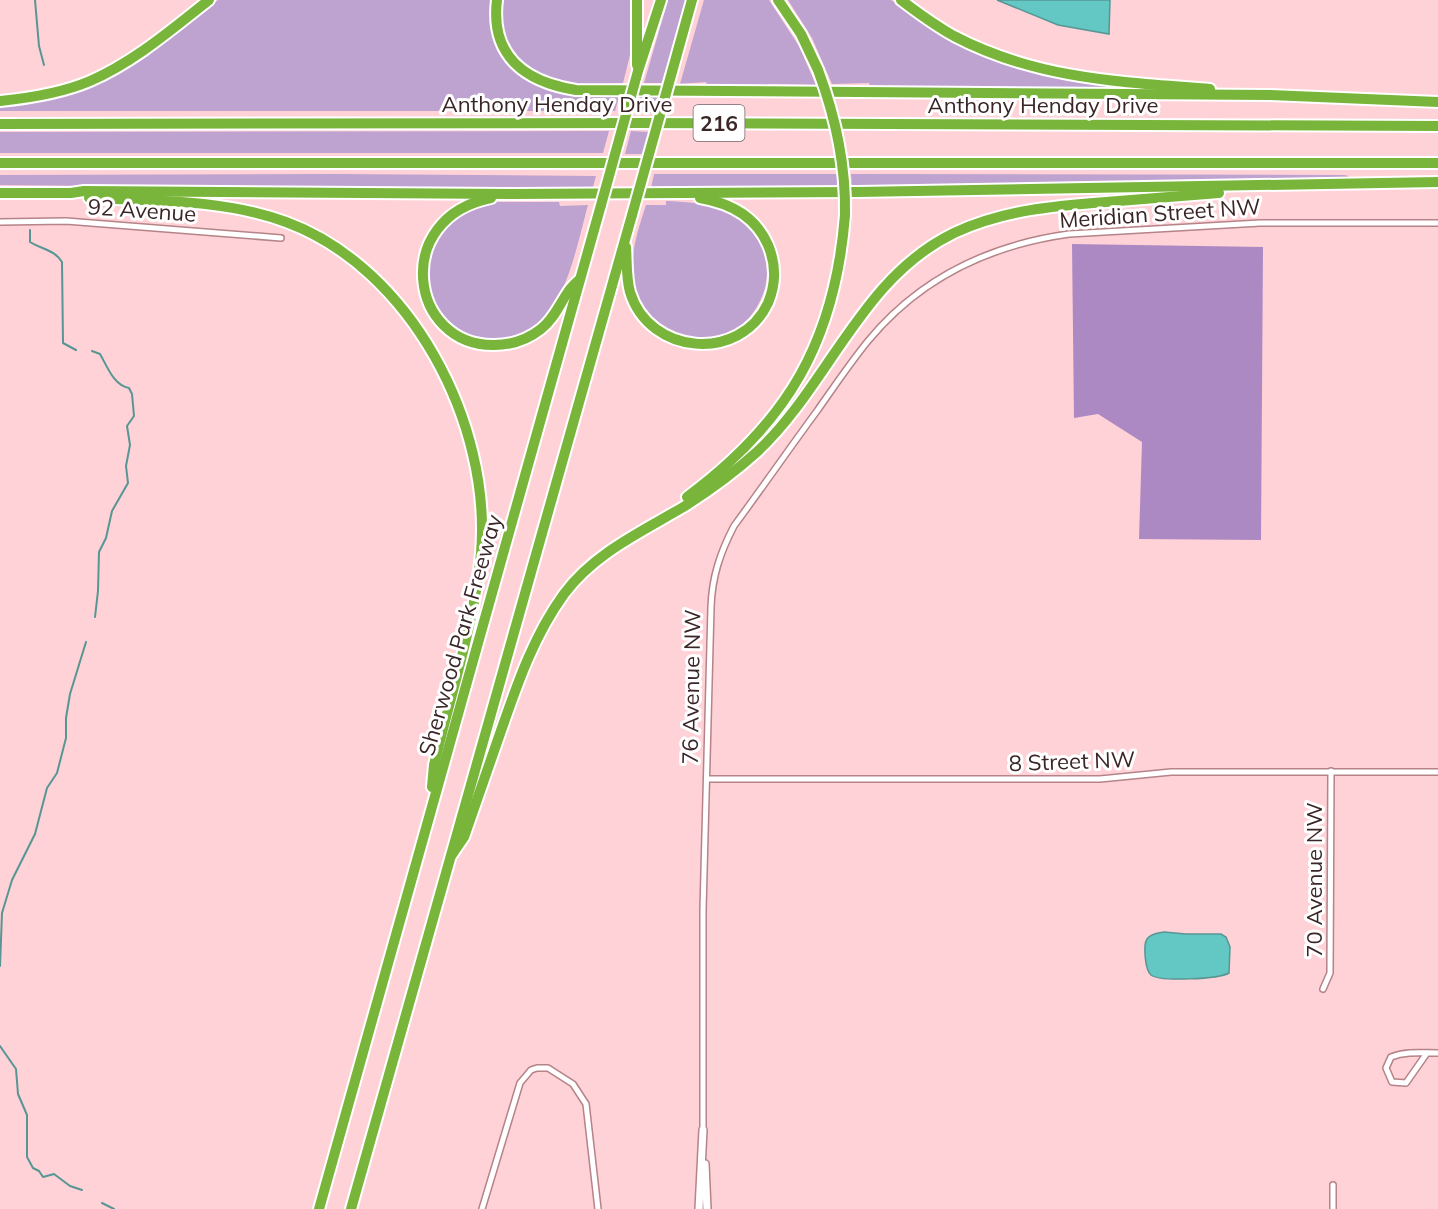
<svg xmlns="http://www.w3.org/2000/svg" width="1438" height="1209" viewBox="0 0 1438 1209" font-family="Mulish,sans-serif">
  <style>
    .green { fill: #bea2cf }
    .forest { fill: #ad89c4 }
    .water { fill: #63c7c3; stroke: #579694; stroke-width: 1.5 }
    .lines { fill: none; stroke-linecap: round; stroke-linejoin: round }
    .stream { stroke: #579694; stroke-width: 2 }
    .minor-casing { stroke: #b58388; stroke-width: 8 }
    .tertiary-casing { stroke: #b58388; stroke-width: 10 }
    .motorway-casing { stroke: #fff; stroke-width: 14 }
    .minor { stroke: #fff; stroke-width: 5 }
    .tertiary { stroke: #fff; stroke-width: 7 }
    .motorway { stroke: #79b53a; stroke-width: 10 }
    .motorway-bridge-casing { stroke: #fff; stroke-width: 14; stroke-linecap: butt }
    .motorway-bridge { stroke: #79b53a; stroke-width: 10 }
    .labels { text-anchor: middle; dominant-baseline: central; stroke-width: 6; stroke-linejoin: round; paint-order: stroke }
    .shield { fill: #fff; stroke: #756668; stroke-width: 1.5 }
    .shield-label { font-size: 21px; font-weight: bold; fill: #3a2527 }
    .street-label { font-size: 22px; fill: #3a2527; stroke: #fff }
  </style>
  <rect width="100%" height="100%" fill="#fed2d6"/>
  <g class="green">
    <path d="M218,0H492C487,50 513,85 563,93C581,97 600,96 619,97L615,111H0V107C99,99 145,59 218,0Z"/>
    <path d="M502,0H633L634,39L623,83L604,84L603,88C584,87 562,87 544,79C539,77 533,72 529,68C505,51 497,29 502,0Z"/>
    <polygon points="668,0 686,0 662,83 644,83"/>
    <polygon points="704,0 769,0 799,46 816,85 768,84 767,89 708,88 706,82 680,84"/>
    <polygon points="788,0 891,0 931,28 996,59 1145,89 871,88 869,83 832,84 812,38"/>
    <polygon points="640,96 659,97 655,111 637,110"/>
    <polygon points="609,131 603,153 0,153 0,132"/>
    <polygon points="631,131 649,132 643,154 625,154"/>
    <polygon points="334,174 596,176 593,187 310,188 0,185 0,175"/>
    <polygon points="654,174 837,174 838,189 651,188"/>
    <polygon points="851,174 1344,175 1349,176 1344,179 852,188"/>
    <path d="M666,201C703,202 743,208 761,245C768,260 769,279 763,294C737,365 638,348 633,272C631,249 639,227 646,205H666Z"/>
    <path d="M494,202H559L560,206L588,205C578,241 569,292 543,320C514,351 458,345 436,308C429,297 428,285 428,272C427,255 433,240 446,228C451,223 457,216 463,213C472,208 484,205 494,202Z"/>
  </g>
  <polygon class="forest" points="1072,244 1263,247 1261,540 1139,539 1142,442 1098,414 1074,418"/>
  <g class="water">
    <polygon points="997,0 1110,0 1109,34 1058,25"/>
    <path d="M1164,932L1186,934H1221L1226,937L1230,947L1229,973C1219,979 1160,982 1151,975C1145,970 1143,945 1147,939C1151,933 1159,933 1164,932Z"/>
  </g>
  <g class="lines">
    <g class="stream">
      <polyline points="35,0 39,46 44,65"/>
      <path d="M30,230V242C41,249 55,250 62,262L63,343L76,350"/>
      <path d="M92,351L100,354C107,366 114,386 129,388L132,394L134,416L127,426L130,445L126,466L128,483L112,511L106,538L99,552L98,591L95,617"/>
      <polyline points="0,966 2,913 12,880 35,834 47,788 57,773 66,738 66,718 70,694 86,642"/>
      <polyline points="0,1046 16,1069 18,1094 27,1115 27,1157 33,1168 39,1171 43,1177 54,1174 70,1186 82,1190"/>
      <polyline points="102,1203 114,1209"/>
    </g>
    <defs>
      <g id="minor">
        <polyline points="0,222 66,221 281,238"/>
        <polyline points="708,779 1100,779 1171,772 1438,772"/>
        <polyline points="1323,989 1330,973 1331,771"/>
        <path d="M1427,1053L1406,1083L1392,1082L1386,1068L1391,1057C1406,1051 1422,1053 1438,1053"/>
        <path d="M703,1130V910L711,607C712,577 720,553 734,526C762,488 789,449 817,411C834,387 850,363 868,341C920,278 990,245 1069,234L1260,223H1438"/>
        <polyline points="482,1209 520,1083 531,1070 537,1068 548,1068 573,1084 586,1104 598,1209"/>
        <polyline points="1333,1209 1333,1185"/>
      </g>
      <g id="tertiary">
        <polyline points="705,1164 707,1209"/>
        <polyline points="699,1209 703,1130"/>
      </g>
      <g id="motorway">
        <path d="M497,0C490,56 525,82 576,90L1270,95L1438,102"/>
        <polyline points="637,0 637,65"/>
        <polyline points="778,0 801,34 818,70"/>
        <path d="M901,0C918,13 936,26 954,36C1036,79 1120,82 1210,89"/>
        <polyline points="638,71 661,0"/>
        <polyline points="672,72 692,0"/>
        <path d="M0,101C30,98 62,93 90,81C134,62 172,29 209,0"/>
        <polyline points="0,124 637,123 1438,126"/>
        <polyline points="0,163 1438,163"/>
        <polyline points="0,193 71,193 84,191 513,194 857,192 1438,182"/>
        <path d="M89,198C154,201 224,199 286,222C411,268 492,424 481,553C475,621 450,697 434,765L432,787"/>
        <path d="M491,198C391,218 409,346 494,345C512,345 527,340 541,329C554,319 559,305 568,292C571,287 576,283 580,279"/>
        <path d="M626,247C627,261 626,278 630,292C649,355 740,363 768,303C776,284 776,264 768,245C756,217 730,203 700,198"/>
        <path d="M687,497C788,422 835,341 845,215"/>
        <path d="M451,856L464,837C477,800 490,763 503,725C519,679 535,634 564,594C594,553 643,531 685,506C710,490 736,471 758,451C830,383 861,278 954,233C1003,210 1054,206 1106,202C1144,199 1182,196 1219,193"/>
        <polyline points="319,1209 601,205"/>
        <polyline points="351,1209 632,215"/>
      </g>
    </defs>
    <use href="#minor" class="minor-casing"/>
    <use href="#tertiary" class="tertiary-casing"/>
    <use href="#motorway" class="motorway-casing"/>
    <use href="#minor" class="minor"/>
    <use href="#tertiary" class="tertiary"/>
    <use href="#motorway" class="motorway"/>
    <defs>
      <g id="motorway-bridge">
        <path d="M818,70C836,118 846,164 845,215"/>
        <polyline points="601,205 638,71"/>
        <polyline points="632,215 672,72"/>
      </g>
    </defs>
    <use href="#motorway-bridge" class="motorway-bridge-casing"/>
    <use href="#motorway-bridge" class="motorway-bridge"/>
  </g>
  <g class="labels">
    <rect class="shield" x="693.5" y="105" width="51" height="36" rx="4.5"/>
    <g class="shield-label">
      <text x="719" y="123">216</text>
    </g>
    <g class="street-label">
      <text x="557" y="104">Anthony Henday Drive</text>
      <text x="1043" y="105">Anthony Henday Drive</text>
      <text transform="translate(142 210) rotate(4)">92 Avenue</text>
      <text transform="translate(1160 213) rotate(-4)">Meridian Street NW</text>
      <text transform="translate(460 635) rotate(-74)">Sherwood Park Freeway</text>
      <text transform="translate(691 687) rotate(-89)">76 Avenue NW</text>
      <text transform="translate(1072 761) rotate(-2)">8 Street NW</text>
      <text transform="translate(1314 880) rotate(-90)">70 Avenue NW</text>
    </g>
  </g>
</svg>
